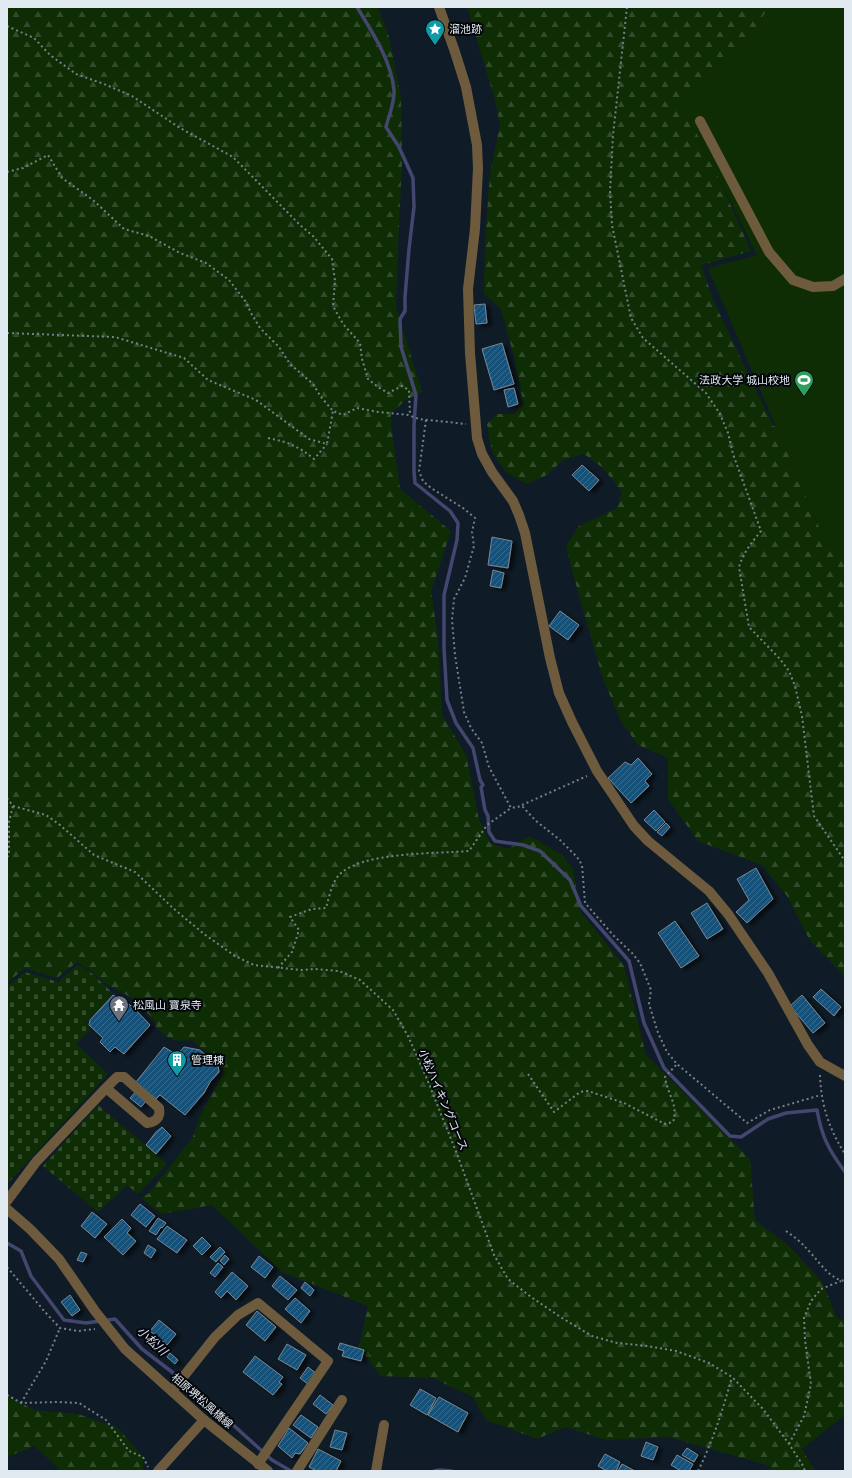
<svg xmlns="http://www.w3.org/2000/svg" width="852" height="1478" viewBox="0 0 852 1478" font-family="'Varela Round','Noto Sans JP',sans-serif">
  <style>
    .forest { fill: url(#forest-firs) }
    .cemetery { fill: url(#cemetery-stones) }
    .pitch { fill: #0f2d05 }
    .lines { fill: none; stroke-linecap: round; stroke-linejoin: round }
    .stream { stroke: #43466e; stroke-width: 3.5 }
    .building { fill: url(#building-hatch); stroke: #778794; filter: url(#shadow) }
    .path { stroke: #75808a; stroke-width: 2; stroke-dasharray: 2 3; stroke-linecap: butt }
    .minor { stroke: #6e5b3e; stroke-width: 10 }
    .labels { text-anchor: middle; dominant-baseline: central; stroke-width: 4; stroke-linejoin: round; paint-order: stroke }
    .poi-label { font-size: 11px; fill: #e0e9f0; stroke: #03060a; text-anchor: start }
    .street-label { font-size: 11px; fill: #e0e9f0; stroke: #03060a }
    .water-label { font-size: 12px; font-style: italic; fill: #d9e2f6; stroke: #03060a }
  </style>
  <defs>
    <pattern id="forest-firs" width="22" height="20" patternUnits="userSpaceOnUse"><rect width="22" height="20" fill="#0f2d05"/><path d="M5 1l3.5 6h-7zM16 11l3.5 6h-7z" fill="#324b2a"/></pattern>
    <pattern id="cemetery-stones" width="16" height="16" patternUnits="userSpaceOnUse"><rect width="16" height="16" fill="#0f2d05"/><path d="M2 7V4a2 2 0 0 1 4 0v3zM10 15v-3a2 2 0 0 1 4 0v3z" fill="#324b2a"/></pattern>
    <pattern id="building-hatch" width="6" height="6" patternUnits="userSpaceOnUse"><rect width="6" height="6" fill="#19517a"/><path d="M-1 1l2-2M0 6l6-6M5 7l2-2" fill="none" stroke="#3a6a8d"/></pattern>
    <filter id="shadow"><feDropShadow dx="4.5" dy="2.5" stdDeviation="2" flood-color="#0009"/></filter>
  </defs>
  <rect width="100%" height="100%" fill="#0f1c27"/>
  <g class="forest">
    <path d="M7,7H378L389,37L401,97L402,161L397,269L396,307L422,392L406,400L391,413V425L400,489L451,531L431,591L438,639L442,715L466,755L479,820L490,843L507,849L530,836L562,855L573,869L580,911L624,966L646,1055L750,1159L755,1220L789,1246L822,1282L837,1318L845,1321V1415L802,1449L815,1471H770V1466L669,1437L606,1440L565,1427L537,1439L486,1420L473,1397L433,1378L380,1376L359,1347L368,1306L282,1272L212,1205L162,1214L141,1198L148,1194L193,1137L200,1116L219,1082L223,1073L222,1066L192,1040C173,1042 170,1040 156,1027L155,1021L134,999L103,982L89,969L77,962L57,978L25,968L7,983Z"/>
    <polygon points="467,7 780,7 746,69 686,104 751,251 701,265 714,302 773,426 829,438 845,537 845,977 809,939 787,896 762,865 698,841 668,799 668,758 638,745 621,721 603,679 573,574 566,546 579,526 617,508 622,492 603,468 584,454 563,460 547,475 526,484 506,472 492,452 487,424 497,414 514,414 523,404 515,360 501,309 484,293 485,241 490,173 500,125 495,100"/>
    <polygon points="7,1395 34,1410 78,1414 118,1428 143,1457 143,1471 61,1471 35,1446 7,1457"/>
  </g>
  <g class="cemetery">
    <polygon points="78,965 88,970 113,993 86,1023 91,1029 76,1044 108,1074 7,1184 7,987 25,972 58,982"/>
    <polygon points="98,1105 167,1164 138,1194 127,1185 98,1212 43,1166"/>
  </g>
  <polygon class="pitch" points="769,7 845,7 845,561 819,527 708,268 757,255 680,100 735,58"/>
  <g class="lines">
    <g class="stream">
      <path d="M357,7C372,32 391,60 394,90C395,102 389,115 386,127L399,147L413,178L414,207L409,249L405,297V311L400,319L401,347L416,395L414,425V472L415,483L450,511L458,523L457,540L444,595V648L447,700L456,723L473,748L480,780L483,785L481,787L485,810L488,816L489,832L495,841L523,845L540,851L570,880L581,906L629,961L644,1023L664,1068L730,1136L741,1137L768,1119L786,1113L817,1110C822,1138 829,1150 845,1172"/>
      <polyline points="7,1243 21,1251 31,1276 64,1320 86,1323 115,1319 142,1349 189,1385 272,1460 291,1471"/>
      <polyline points="434,1471 439,1470 452,1471"/>
    </g>
  </g>
  <g class="building">
    <polygon points="485,304 487,323 476,324 474,305"/>
    <polygon points="502,343 514,384 494,390 482,349"/>
    <polygon points="514,388 518,404 508,407 504,390"/>
    <polygon points="582,465 599,480 589,491 572,475"/>
    <polygon points="492,537 512,541 508,568 488,565"/>
    <polygon points="493,570 504,573 501,588 490,586"/>
    <polygon points="560,611 579,625 568,640 549,626"/>
    <polygon points="638,758 652,774 645,781 649,786 631,803 608,778 625,762 631,765"/>
    <polygon points="654,810 665,822 656,831 644,820"/>
    <polygon points="666,823 670,827 662,836 657,832"/>
    <polygon points="756,868 773,899 747,923 736,912 749,900 737,879"/>
    <polygon points="707,903 723,929 707,939 691,913"/>
    <polygon points="675,921 699,956 681,968 658,933"/>
    <polygon points="821,989 841,1007 834,1016 813,997"/>
    <polygon points="113,995 133,1007 150,1025 124,1054 115,1047 110,1052 100,1042 103,1038 89,1025 90,1020"/>
    <polygon points="802,995 825,1023 813,1033 790,1006"/>
    <polygon points="164,1047 177,1055 184,1047 200,1050 218,1066 219,1072 210,1082 204,1093 185,1115 160,1095 156,1099 151,1095 141,1107 130,1098 141,1086 136,1082"/>
    <polygon points="162,1127 171,1136 156,1154 146,1145 156,1132"/>
    <polygon points="140,1204 155,1216 146,1227 131,1215"/>
    <polygon points="92,1212 107,1224 95,1238 81,1226"/>
    <polygon points="158,1218 166,1223 162,1228 161,1227 156,1235 149,1231"/>
    <polygon points="122,1219 131,1228 127,1233 136,1241 123,1255 104,1237"/>
    <polygon points="167,1226 187,1240 177,1253 157,1239"/>
    <polygon points="202,1237 211,1246 202,1255 193,1246"/>
    <polygon points="148,1245 156,1250 151,1258 144,1253"/>
    <polygon points="220,1247 225,1252 216,1262 210,1257"/>
    <polygon points="81,1252 87,1254 83,1262 77,1260"/>
    <polygon points="225,1255 229,1259 224,1265 220,1261"/>
    <polygon points="259,1256 273,1267 265,1278 251,1267"/>
    <polygon points="218,1263 223,1267 215,1277 210,1273"/>
    <polygon points="232,1272 248,1286 236,1300 227,1291 221,1298 215,1292"/>
    <polygon points="280,1276 297,1290 288,1300 272,1286"/>
    <polygon points="305,1282 314,1290 310,1296 301,1288"/>
    <polygon points="70,1295 80,1310 72,1316 61,1302"/>
    <polygon points="295,1298 310,1311 301,1323 285,1309"/>
    <polygon points="257,1311 276,1327 265,1341 246,1325"/>
    <polygon points="159,1320 176,1334 167,1345 150,1331"/>
    <polygon points="340,1343 364,1350 361,1361 342,1356 344,1351 338,1349"/>
    <polygon points="287,1344 306,1355 297,1370 278,1359"/>
    <polygon points="170,1353 178,1360 175,1364 167,1357"/>
    <polygon points="255,1356 283,1377 279,1382 282,1384 273,1395 243,1372"/>
    <polygon points="308,1367 317,1374 309,1385 300,1378"/>
    <polygon points="420,1389 436,1398 427,1415 410,1405"/>
    <polygon points="320,1395 333,1405 326,1414 313,1404"/>
    <polygon points="439,1397 468,1413 458,1432 428,1415"/>
    <polygon points="301,1415 318,1427 311,1438 293,1425"/>
    <polygon points="289,1428 308,1443 300,1454 295,1453 292,1458 278,1446"/>
    <polygon points="335,1430 347,1433 342,1450 330,1447"/>
    <polygon points="646,1442 658,1447 653,1460 641,1456"/>
    <polygon points="687,1448 698,1455 694,1462 682,1455"/>
    <polygon points="318,1449 341,1461 336,1471 317,1471 309,1467"/>
    <polygon points="605,1454 620,1462 616,1471 607,1471 598,1466"/>
    <polygon points="677,1455 693,1464 689,1471 681,1471 671,1465"/>
    <polygon points="622,1464 635,1471 618,1471"/>
  </g>
  <g class="lines">
    <g class="path">
      <path d="M627,7L613,135L610,191L612,225L631,318L643,338L706,393L720,414L728,433L733,454L761,531C752,542 743,553 739,567L749,627L780,659L789,671L795,686L802,716L814,816L845,861"/>
      <polyline points="7,26 34,38 50,55 76,74 104,84 132,96 180,128 233,157 300,225 313,236 332,259 335,281 333,306 343,324 360,343 362,359 368,379 378,387 388,393 402,386 409,390 410,415"/>
      <polyline points="7,172 23,168 48,155 62,178 93,200 124,229 149,236 180,253 206,263 229,280 246,302 251,313 260,328 279,347 290,364 313,384 321,397 333,411 343,415 357,408 378,412 408,415 419,419 466,424"/>
      <polyline points="7,333 115,337 184,358 208,380 256,400 309,439 327,444 333,411 334,412"/>
      <polyline points="426,420 419,471 423,481 431,488 463,508 475,518 472,532 474,546 465,578 454,599 452,620 455,655 464,712 471,728 482,743 489,767 511,808 522,806 536,821 560,840 577,857 582,865 585,903 614,936 632,953 640,963 651,990 649,1004 658,1033 667,1052 677,1064 747,1123 770,1110 821,1095"/>
      <path d="M268,438C288,442 298,446 314,459L327,444"/>
      <polyline points="7,798 13,806 46,815 60,825 94,855 135,872 174,909 204,934 235,956 254,965 301,970 315,969 339,971 360,980 393,1010 408,1036 427,1079 457,1154 494,1255 508,1279 531,1297 562,1318 592,1336 617,1343 647,1346 676,1351 709,1363 732,1377 763,1409 789,1444 802,1464 805,1471"/>
      <polyline points="522,805 587,776"/>
      <polyline points="7,857 9,855 9,822 13,806"/>
      <path d="M278,968L292,952L299,930L290,917L312,909L326,908C329,898 331,885 338,876C360,851 437,854 469,851L487,825L511,808"/>
      <path d="M528,1074L554,1112L580,1092L588,1091L624,1103L665,1124L673,1122C679,1106 667,1093 665,1077L677,1064"/>
      <path d="M820,1075C821,1105 829,1129 845,1154"/>
      <path d="M786,1231C793,1236 800,1241 805,1247C817,1258 828,1279 845,1281"/>
      <polyline points="7,1267 45,1312 60,1328 78,1331 95,1329"/>
      <polyline points="7,1395 21,1403 59,1402 79,1403 106,1420 129,1451 143,1457 148,1467"/>
      <polyline points="21,1403 46,1361 60,1328"/>
      <polyline points="789,1444 804,1416 811,1384 805,1340 804,1318 811,1301 821,1289 841,1281"/>
      <path d="M698,1471C713,1441 723,1409 732,1377"/>
    </g>
    <g class="minor">
      <polyline points="439,7 455,52 466,87 477,145 478,168 475,229 468,289 470,353 477,438 482,454 492,472 513,501 519,515 525,533 550,658 559,693 572,722 597,771 634,826 648,841 709,891 728,914 768,973 808,1045 820,1062 845,1076"/>
      <polyline points="700,121 769,252 793,280 813,287 833,286 845,279"/>
      <path d="M7,1201L36,1162L106,1088L117,1077H124L159,1108C161,1117 156,1122 147,1123L106,1088"/>
      <polyline points="7,1209 30,1229 59,1259 95,1311 125,1349 204,1420 268,1471"/>
      <polyline points="172,1391 215,1337 238,1315 258,1303 328,1361 258,1464"/>
      <polyline points="158,1471 204,1420"/>
      <polyline points="297,1471 342,1400"/>
      <polyline points="376,1471 384,1425"/>
    </g>
  </g>
  <defs>
    <symbol id="sight-pin" viewBox="-11 -11 22 30"><path d="M0 17L-7.5 6A9.5 9.5 0 1 1 7.5 6Z" fill="#0f9aa8" stroke="#03060a"/><path d="M0-6L1.8-2.2L6-1.7L2.9 1.2L3.7 5.4L0 3.3L-3.7 5.4L-2.9 1.2L-6-1.7L-1.8-2.2Z" fill="#fff"/></symbol>
    <symbol id="stadium-pin" viewBox="-11 -11 22 30"><path d="M0 17L-7.5 6A9.5 9.5 0 1 1 7.5 6Z" fill="#2e9e5b" stroke="#03060a"/><path d="M0-5a6.5 5 0 1 0 0 10a6.5 5 0 1 0 0-10ZM-3.5-1.8h7v3.6h-7Z" fill="#fff"/></symbol>
    <symbol id="temple-pin" viewBox="-11 -11 22 30"><path d="M0 17L-7.5 6A9.5 9.5 0 1 1 7.5 6Z" fill="#6b7280" stroke="#03060a"/><path d="M0-6L5-2H3V0L6.5 2.5H4V6H1.5V3h-3V6H-4V2.5H-6.5L-3 0V-2H-5Z" fill="#fff"/></symbol>
    <symbol id="building-pin" viewBox="-11 -11 22 30"><path d="M0 17L-7.5 6A9.5 9.5 0 1 1 7.5 6Z" fill="#0f9aa8" stroke="#03060a"/><path d="M-4-6H4V6H1V3H-1V6H-4ZM-2.5-4.3h1.7v1.8h-1.7ZM.8-4.3h1.7v1.8H.8ZM-2.5-1h1.7V.8h-1.7ZM.8-1h1.7V.8H.8Z" fill="#fff"/></symbol>
  </defs>
  <g fill-rule="evenodd">
    <use href="#sight-pin" x="424" y="18" width="22" height="30"/>
    <use href="#stadium-pin" x="793" y="369" width="22" height="30"/>
    <use href="#temple-pin" x="108" y="994" width="22" height="30"/>
    <use href="#building-pin" x="166" y="1049" width="22" height="30"/>
  </g>
  <g class="labels">
    <g class="poi-label">
      <text x="449" y="29">溜池跡</text>
      <text x="790" y="380" text-anchor="end">法政大学 城山校地</text>
      <text x="133" y="1005">松風山 寶泉寺</text>
      <text x="191" y="1060">管理棟</text>
    </g>
    <g class="street-label">
      <text transform="translate(443 1100) rotate(67)">小松ハイキングコース</text>
      <text transform="translate(202 1401) rotate(41)">相原堺松風橋線</text>
    </g>
    <g class="water-label">
      <text transform="translate(152 1341) rotate(43)">小松川</text>
    </g>
  </g>
  <rect width="852" height="1478" fill="none" stroke="#e0e9f0" stroke-width="16"/>
</svg>
